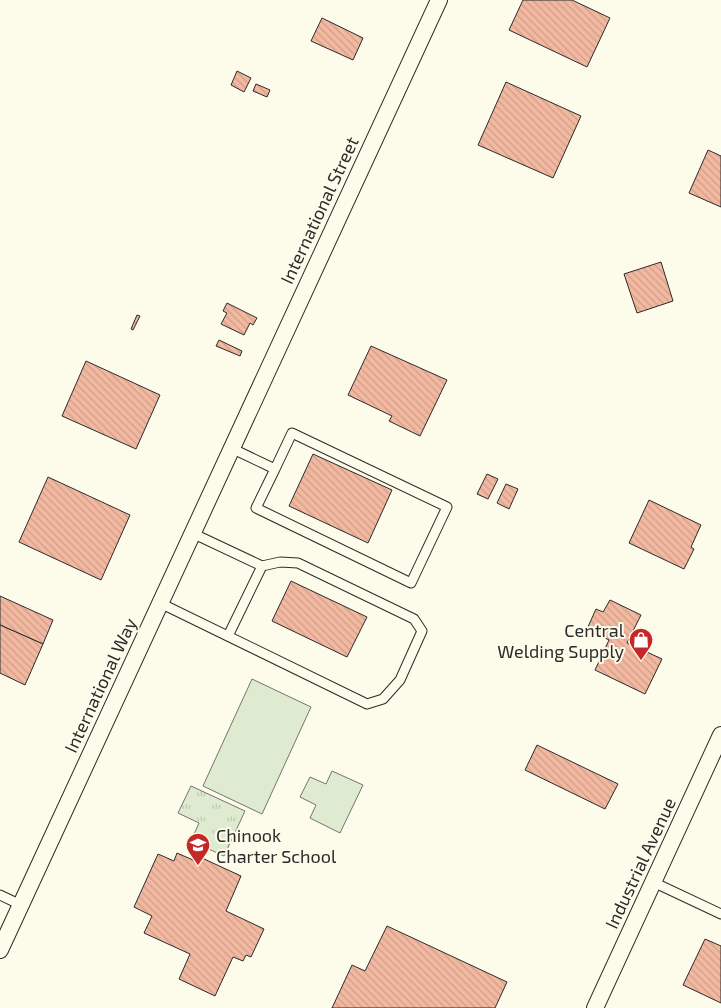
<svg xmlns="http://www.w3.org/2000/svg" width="721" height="1008" viewBox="0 0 721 1008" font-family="'Exo 2',sans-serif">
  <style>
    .grass { fill: url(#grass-tufts); stroke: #74746e }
    .pitch { fill: #deebd1; stroke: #74746e }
    .building { fill: url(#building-back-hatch); stroke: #2b2b2b }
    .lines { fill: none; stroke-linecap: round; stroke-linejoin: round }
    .service-casing { stroke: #2b2b2b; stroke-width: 11 }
    .minor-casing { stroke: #2b2b2b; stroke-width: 18 }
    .service { stroke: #fdfbea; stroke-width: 9 }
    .minor { stroke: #fdfbea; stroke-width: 16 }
    .labels { text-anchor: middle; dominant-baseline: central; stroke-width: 4; stroke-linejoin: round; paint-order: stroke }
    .street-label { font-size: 18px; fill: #2b2b2b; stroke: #fdfbea }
    .poi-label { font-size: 18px; fill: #2b2b2b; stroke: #fdfbea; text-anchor: end }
  </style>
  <defs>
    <pattern id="grass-tufts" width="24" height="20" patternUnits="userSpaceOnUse" patternTransform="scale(1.25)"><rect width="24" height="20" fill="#deebd1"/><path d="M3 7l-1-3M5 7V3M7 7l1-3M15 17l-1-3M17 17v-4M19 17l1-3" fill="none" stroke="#bfcab4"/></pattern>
    <pattern id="building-back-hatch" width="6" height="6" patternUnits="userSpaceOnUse" patternTransform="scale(1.25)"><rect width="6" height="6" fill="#f2b8a0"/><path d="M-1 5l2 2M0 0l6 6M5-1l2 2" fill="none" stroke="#d09e8a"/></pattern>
  </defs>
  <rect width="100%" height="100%" fill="#fdfbea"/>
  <polygon class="grass" points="191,786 245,811 224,856 191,841 199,823 178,813"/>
  <g class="pitch">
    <polygon points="252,679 311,707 262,814 203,786"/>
    <polygon points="332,771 363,785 340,833 310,818 316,805 300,797 310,777 326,784"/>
  </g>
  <g class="building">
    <polygon points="523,0 572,0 610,18 587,67 509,30"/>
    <polygon points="322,18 363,38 353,60 311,41"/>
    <polygon points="237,71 251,78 244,92 231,85"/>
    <polygon points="506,82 581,116 553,178 478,145"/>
    <polygon points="256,84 270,90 267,97 253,91"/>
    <polygon points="708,150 721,156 721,207 689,193"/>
    <polygon points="661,262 673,301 637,313 624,274"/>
    <polygon points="227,303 257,318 253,325 250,323 244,335 221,324 227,313 223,311"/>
    <polygon points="137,315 140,316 133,330 131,329"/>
    <polygon points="219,340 242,351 240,356 216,346"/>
    <polygon points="371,346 447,380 420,436 389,421 392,416 348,395"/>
    <polygon points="86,361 160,395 136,449 62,416"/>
    <polygon points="313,454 392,490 368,543 289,506"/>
    <polygon points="487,474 498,479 488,499 477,494"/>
    <polygon points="48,477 130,515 101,580 19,542"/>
    <polygon points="506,484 518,489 509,509 497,503"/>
    <polygon points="649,500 701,525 691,547 694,549 684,569 629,543"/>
    <polygon points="291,581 367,617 347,657 272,621"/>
    <polygon points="0,596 53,620 43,644 0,625"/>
    <polygon points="610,600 641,615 627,643 662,659 645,694 595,670 609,640 587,629 596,609 603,612"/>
    <polygon points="0,625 43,644 25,685 0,673"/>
    <polygon points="537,745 618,784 605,809 525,770"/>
    <polygon points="177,853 200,863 202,858 241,876 226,911 264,929 251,957 246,955 243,961 233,957 215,996 179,979 190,954 144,933 152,916 134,907 158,854 174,861"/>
    <polygon points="387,926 507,982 495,1008 332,1008 352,965 365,971"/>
    <polygon points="705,939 721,946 721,1003 683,985"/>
  </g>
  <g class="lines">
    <defs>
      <g id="service">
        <polyline points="231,448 275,469 256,508 411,583 447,507 292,433 275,469"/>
        <polyline points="192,533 262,566"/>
        <polyline points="160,603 367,704 383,699 400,680 422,631 414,619 298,563 280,562 262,566 228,636"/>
        <polyline points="653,882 721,914"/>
        <polyline points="0,895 21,905"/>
      </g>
      <g id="minor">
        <polyline points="0,950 439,0"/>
        <polyline points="595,1008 721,735"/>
      </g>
    </defs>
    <use href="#service" class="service-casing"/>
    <use href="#minor" class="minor-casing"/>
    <use href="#service" class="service"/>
    <use href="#minor" class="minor"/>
  </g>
  <defs>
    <symbol id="shop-pin" viewBox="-11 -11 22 30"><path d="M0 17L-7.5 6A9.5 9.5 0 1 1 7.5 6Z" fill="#c62828" stroke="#fdfbea"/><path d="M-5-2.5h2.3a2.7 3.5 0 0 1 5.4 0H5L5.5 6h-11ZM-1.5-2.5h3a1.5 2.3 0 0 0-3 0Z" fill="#fff"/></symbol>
    <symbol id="school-pin" viewBox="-11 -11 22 30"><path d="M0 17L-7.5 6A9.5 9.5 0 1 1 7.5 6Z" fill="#c62828" stroke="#fdfbea"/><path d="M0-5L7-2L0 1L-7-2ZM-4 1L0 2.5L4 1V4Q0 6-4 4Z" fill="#fff"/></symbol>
  </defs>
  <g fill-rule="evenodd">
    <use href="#shop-pin" x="627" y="626" width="28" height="38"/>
    <use href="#school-pin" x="184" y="831" width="28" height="38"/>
  </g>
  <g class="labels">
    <g class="street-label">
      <text transform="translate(319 210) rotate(-65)">International Street</text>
      <text transform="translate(100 685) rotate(-65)">International Way</text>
      <text transform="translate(640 863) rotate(-65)">Industrial Avenue</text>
    </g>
    <g class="poi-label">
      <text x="624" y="630">Central<tspan x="624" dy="21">Welding Supply</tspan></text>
      <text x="216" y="835" text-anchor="start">Chinook<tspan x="216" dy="21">Charter School</tspan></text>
    </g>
  </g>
</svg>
